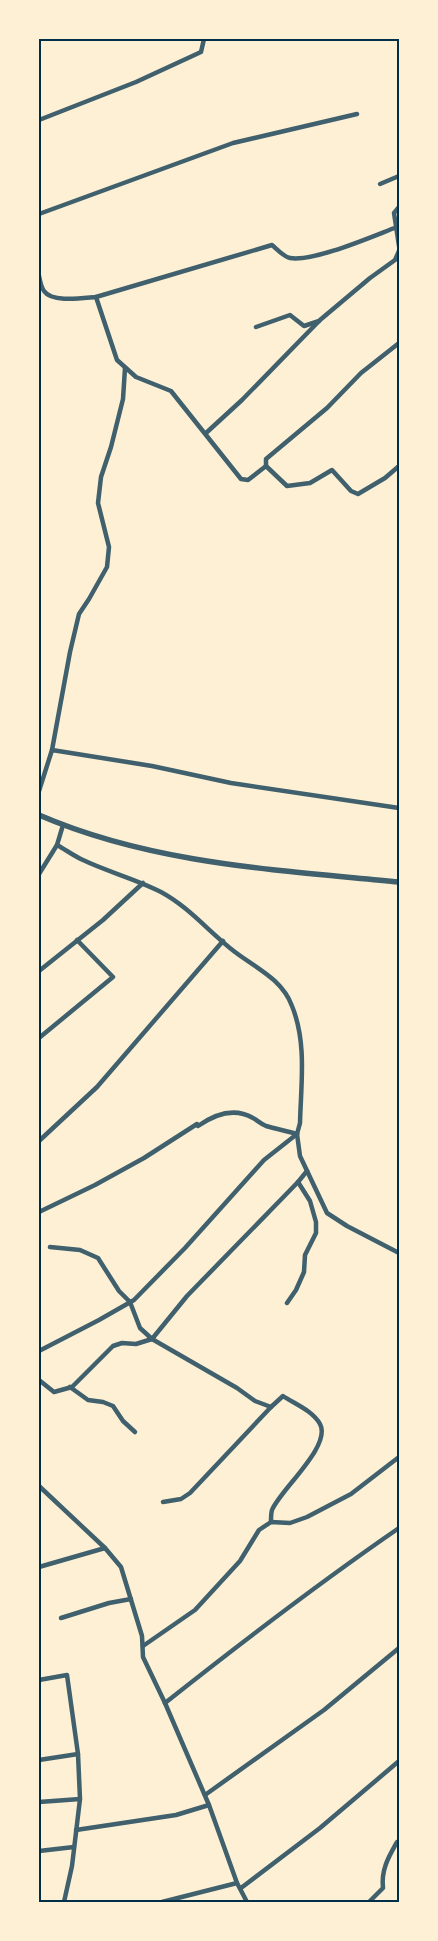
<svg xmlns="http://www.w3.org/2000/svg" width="438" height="1941" viewBox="0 0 438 1941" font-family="'Roboto Condensed',sans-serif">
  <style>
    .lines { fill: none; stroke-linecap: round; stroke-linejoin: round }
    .minor { stroke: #3f606c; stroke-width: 4.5 }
    .tertiary { stroke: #3f606c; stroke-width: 5.5 }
    .neatline { fill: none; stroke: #003049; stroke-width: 2 }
  </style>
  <rect width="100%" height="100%" fill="#fdf0d5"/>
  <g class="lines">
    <g class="minor">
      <polyline points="39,120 136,82 201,52 204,39"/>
      <polyline points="380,184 399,176"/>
      <polyline points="399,207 394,213 399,246"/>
      <polyline points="39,214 233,143 357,114"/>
      <path d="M39,276C40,281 41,287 44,291C52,303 83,298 96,297L272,245C277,249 284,257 290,258C314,262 373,236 397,227"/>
      <polyline points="96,297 117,360 136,377 171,391 241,479 248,480 266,466 287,486 310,483 332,470 351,491 358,494 385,478 399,466"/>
      <polyline points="256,327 290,315 304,326 319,321"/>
      <polyline points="206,433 242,400 320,320 370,278 395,260 399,251"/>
      <polyline points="266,466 266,459 327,408 361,373 399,343"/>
      <polyline points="52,750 70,652 79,614 89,599 107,567 109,547 98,503 101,477 111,447 123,399 125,368"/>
      <polyline points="39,791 52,750 152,766 231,783 399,808"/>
      <path d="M57,845C66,850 74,856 83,860C108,872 136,879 161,892C189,907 210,933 235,952C256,968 282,979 292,1006C307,1043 301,1083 300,1123L297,1134L300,1156L327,1213L347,1226L399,1253"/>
      <polyline points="39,874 57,845 63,825"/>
      <polyline points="39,971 103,920 143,883"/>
      <polyline points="39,1038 113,977 77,940"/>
      <polyline points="39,1141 97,1087 223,941"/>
      <path d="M39,1212L95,1185L144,1158L197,1124L198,1126C215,1114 234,1107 253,1118C257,1120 261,1124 266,1126C276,1129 287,1131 297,1134"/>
      <polyline points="50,1247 80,1250 98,1258 119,1291 130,1302 140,1328 152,1339"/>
      <polyline points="287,1303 296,1290 304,1272 305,1255 316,1233 316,1222 310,1201 298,1182"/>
      <polyline points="39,1351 99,1320 134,1300 185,1248 264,1160 297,1134"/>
      <polyline points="39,1380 54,1392 72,1387 113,1346 122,1343 136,1344 152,1339"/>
      <polyline points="70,1387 88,1400 103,1402 113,1406 123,1421 135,1432"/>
      <polyline points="39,1486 105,1548 121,1567 142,1636 143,1657 165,1703 209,1805 237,1883 247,1902"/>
      <polyline points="163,1502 181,1499 190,1493 271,1407"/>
      <path d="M271,1522C271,1519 271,1513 272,1510C280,1490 332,1446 320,1424C313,1411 295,1404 283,1396L271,1407L255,1401L237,1388L152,1339L187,1296L298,1182L307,1171"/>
      <polyline points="39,1567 105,1548"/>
      <polyline points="61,1618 109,1603 131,1599"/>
      <polyline points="143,1646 195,1610 240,1561 259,1530 271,1522 290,1523 307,1517 351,1494 399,1457"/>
      <polyline points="39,1680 67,1675 78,1754 80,1799 72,1866 64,1902"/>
      <path d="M165,1703C242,1642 319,1583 399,1528"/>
      <polyline points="39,1760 78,1754"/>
      <polyline points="205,1795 324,1710 399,1648"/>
      <polyline points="39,1802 80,1799"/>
      <polyline points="76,1830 176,1815 209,1805"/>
      <polyline points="39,1851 74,1847"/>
      <polyline points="241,1888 320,1828 399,1761"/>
      <polyline points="162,1902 237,1883"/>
      <path d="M369,1902L383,1888C381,1870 388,1858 397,1842"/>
    </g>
    <path class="tertiary" d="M39,815C152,864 277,870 399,882"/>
  </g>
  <rect width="438" height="1941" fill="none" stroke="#fdf0d5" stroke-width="80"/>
  <rect x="40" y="40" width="358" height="1861" class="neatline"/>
</svg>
